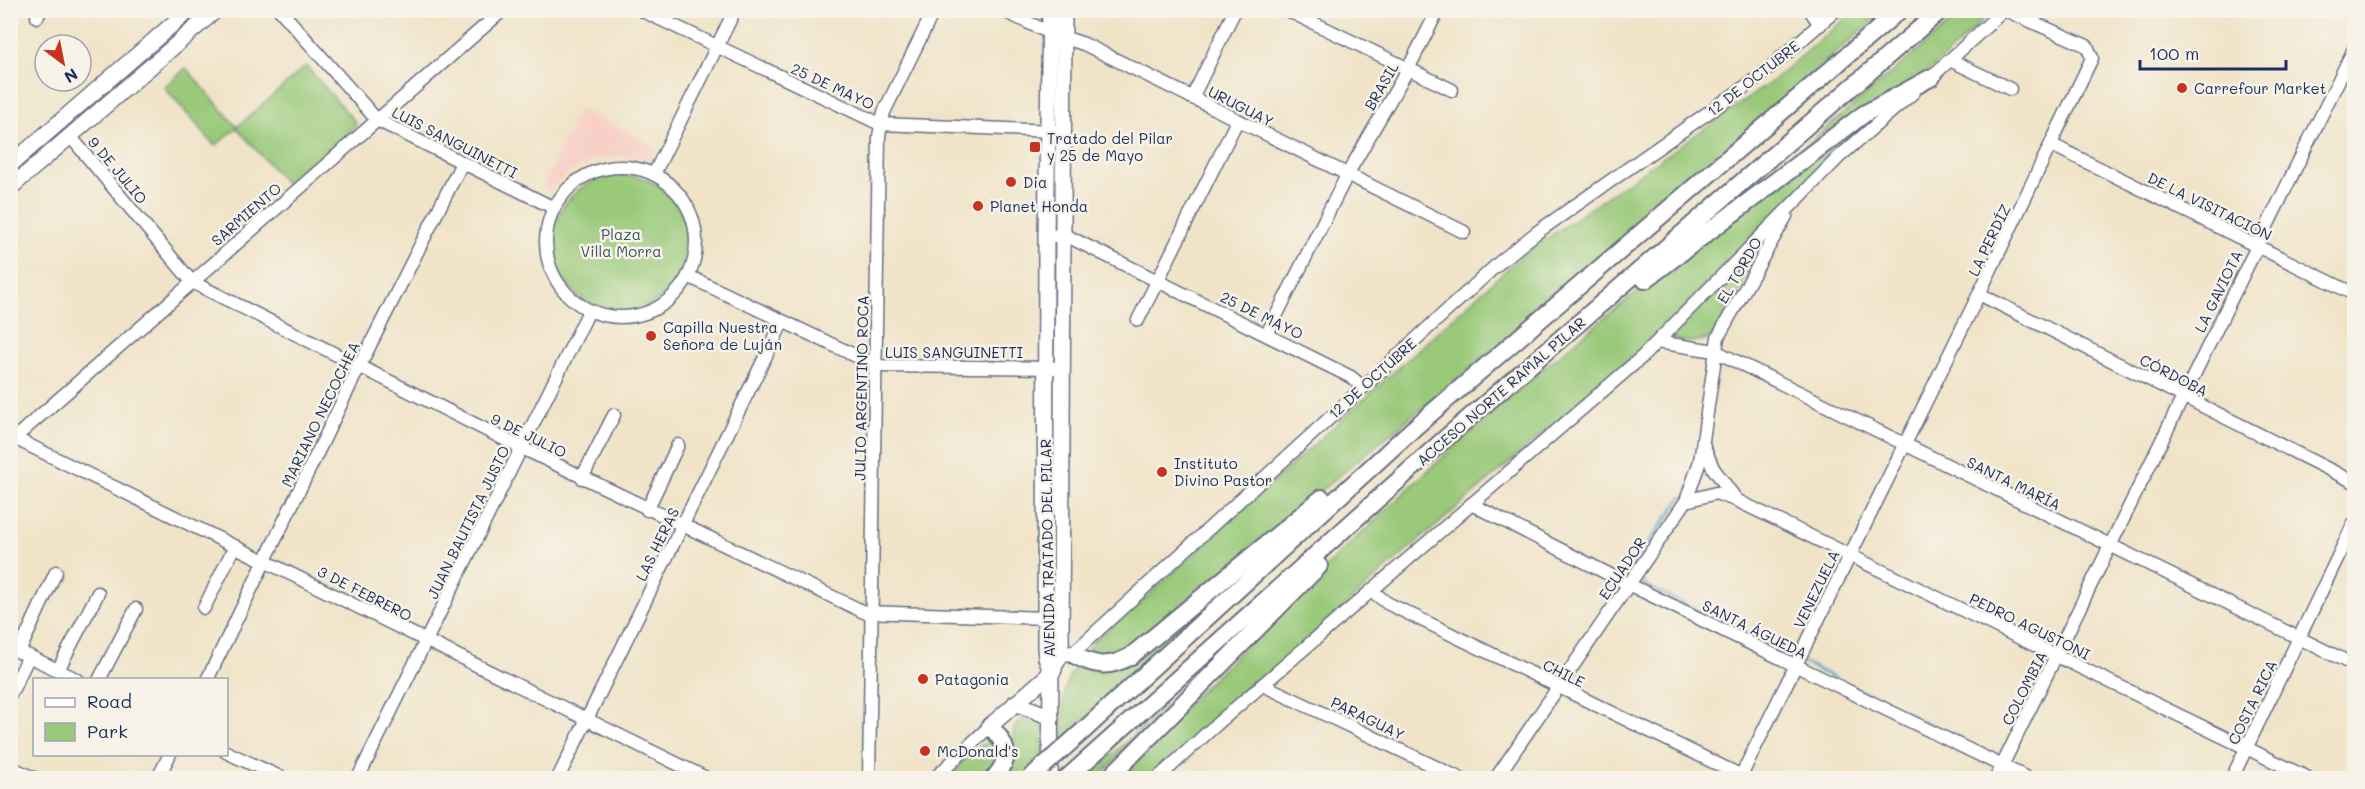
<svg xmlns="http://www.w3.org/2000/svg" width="2365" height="789" viewBox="0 0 2365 789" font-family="Mali,sans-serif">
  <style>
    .built { fill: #f7d1c8 }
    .green { fill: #99c979; stroke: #5a7c6c; stroke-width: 1.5 }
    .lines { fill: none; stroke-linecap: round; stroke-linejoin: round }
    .stream { stroke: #50a4cb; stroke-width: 3 }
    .minor-casing { stroke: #666e83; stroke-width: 15 }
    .major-casing { stroke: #666e83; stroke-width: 18 }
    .highway-casing { stroke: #666e83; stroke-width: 20 }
    .minor { stroke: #fff; stroke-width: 12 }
    .major { stroke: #fff; stroke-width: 15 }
    .highway { stroke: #fff; stroke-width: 16 }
    .highway-bridge-casing { stroke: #666e83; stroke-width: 20; stroke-linecap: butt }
    .highway-bridge { stroke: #fff; stroke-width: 16 }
    .poi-dot { fill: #c8321e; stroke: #f7f3e8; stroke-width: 2 }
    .labels { text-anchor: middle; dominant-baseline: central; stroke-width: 5; stroke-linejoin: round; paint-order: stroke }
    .street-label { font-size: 15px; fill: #1b2f5e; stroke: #f7f3e8 }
    .poi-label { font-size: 15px; fill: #1b2f5e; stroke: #f7f3e8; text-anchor: start }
    .park-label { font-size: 15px; fill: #3a5665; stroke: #f7f3e8 }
  </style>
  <rect width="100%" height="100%" fill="#f7f3e8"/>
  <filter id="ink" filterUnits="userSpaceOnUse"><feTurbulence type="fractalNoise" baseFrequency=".0167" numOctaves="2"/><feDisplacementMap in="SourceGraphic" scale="12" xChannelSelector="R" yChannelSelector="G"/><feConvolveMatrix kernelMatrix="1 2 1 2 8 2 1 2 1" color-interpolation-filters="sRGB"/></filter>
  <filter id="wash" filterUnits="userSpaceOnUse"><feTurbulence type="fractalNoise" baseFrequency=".008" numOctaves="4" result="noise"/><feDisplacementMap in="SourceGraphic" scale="24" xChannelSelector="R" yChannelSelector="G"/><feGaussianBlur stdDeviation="1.35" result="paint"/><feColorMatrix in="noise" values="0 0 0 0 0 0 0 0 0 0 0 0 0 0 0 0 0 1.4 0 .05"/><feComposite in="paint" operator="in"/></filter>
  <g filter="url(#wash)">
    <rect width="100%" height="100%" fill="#f0e3c7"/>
    <polygon class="built" points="579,109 657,147 651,162 618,156 596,159 570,171 549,191 542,188"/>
    <g class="green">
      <polygon points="1854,11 1884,11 1527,322 1114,660 1090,654 1088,648 1099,635 1129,613 1519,258 1774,80"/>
      <polygon points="1964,11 1992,11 1939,63 1918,79 1755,189"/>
      <polygon points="306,66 356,123 355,127 288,186 237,128 215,146 164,87 186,68 237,127"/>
      <path d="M1866,122L1867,125L1817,170L1657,336L1388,567L1155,778H1114C1269,621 1425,464 1597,324C1684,253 1776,189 1866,122Z"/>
      <circle cx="621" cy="243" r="68"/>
      <path d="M1752,255L1758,259L1716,334C1705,343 1685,344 1672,338V332Z"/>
      <path d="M1234,580L1063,743C1064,725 1059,673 1079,667C1085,666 1096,669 1102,671Z"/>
      <polygon points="1179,693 1098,778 1087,778"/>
      <path d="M1033,716L1042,724L1043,762L1025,778H1000C1003,771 1008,764 1010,756C1015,739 1007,719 1033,716Z"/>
      <path d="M993,741L1001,751L988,778H948C959,767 977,742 993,741Z"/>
    </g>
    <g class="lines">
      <g class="stream">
        <polyline points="1634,563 1682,497"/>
        <polyline points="1641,578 1645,585 1790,656"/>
        <polyline points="1804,663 1943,731"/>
        <polyline points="2028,772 2042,778"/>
      </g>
    </g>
  </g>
  <g filter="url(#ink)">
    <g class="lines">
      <defs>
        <g id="minor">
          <polyline points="280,10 377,120 554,208"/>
          <polyline points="641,10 880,124 1055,131"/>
          <polyline points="1002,10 1050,33 1084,44 1464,232"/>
          <polyline points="1287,10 1452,90"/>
          <polyline points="1810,10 1820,25"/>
          <polyline points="37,17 41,10"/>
          <polyline points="1950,60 2010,89"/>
          <polyline points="1927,81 2004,10"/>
          <polyline points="1192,98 1235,10"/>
          <polyline points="70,136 192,282 520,447 864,612 1046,618"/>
          <polyline points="2052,145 2354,294"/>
          <circle cx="621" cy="242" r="75"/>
          <polyline points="654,174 735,10"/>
          <polyline points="1046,235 1069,237 1351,377 1363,387"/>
          <polyline points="688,276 877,366 1061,368"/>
          <polyline points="1979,294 2354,482"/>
          <polyline points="1138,320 1237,121"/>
          <polyline points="1267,334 1347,175 1408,69 1438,10"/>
          <polyline points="1657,342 1715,351 2354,665"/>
          <polyline points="10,436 706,778"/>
          <polyline points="10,442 503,10"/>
          <polyline points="1703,444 1713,468 1735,498"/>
          <polyline points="582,478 614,415"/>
          <polyline points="1686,501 1716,493 1738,501 2308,778"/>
          <polyline points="1471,504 1628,584 2027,778"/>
          <polyline points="647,510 678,445"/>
          <polyline points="1372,591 1387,603 1746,778"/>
          <polyline points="204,608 235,546"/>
          <polyline points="10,647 78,680"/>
          <polyline points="19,652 56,572"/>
          <polyline points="1072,654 1500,262 1536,233 1759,77 1836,10"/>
          <polyline points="58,670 98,593"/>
          <polyline points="99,680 136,609"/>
          <polyline points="207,680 359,367 462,163"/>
          <polyline points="1263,685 1459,778"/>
          <polyline points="10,695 29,656"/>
          <polyline points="226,752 282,778"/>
          <polyline points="10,767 34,778"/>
          <polyline points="158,778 170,754"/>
          <polyline points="358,778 589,311"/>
          <polyline points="558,778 782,323"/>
          <polyline points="869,778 879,136 884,112 934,10"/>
          <polyline points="935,778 990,726"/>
          <polyline points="1158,778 1217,724 1642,357 1840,156 1914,92"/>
          <polyline points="1496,778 1686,501 1700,461 1718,337 1786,216"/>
          <polyline points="1740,778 1979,294 2092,58 2087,46 2005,10"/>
          <polyline points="1996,778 2354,49"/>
          <polyline points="2232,778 2354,523"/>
        </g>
        <g id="major">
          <polyline points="10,165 189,10"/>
          <polyline points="10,188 216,10"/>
          <polyline points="1051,672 1061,655 1064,10"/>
          <polyline points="1015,703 1051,717"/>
          <polyline points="990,726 1054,670"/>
          <polyline points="1050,778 1051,672 1046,658 1045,646 1046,235 1050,10"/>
        </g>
        <g id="highway">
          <polyline points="1645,280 1864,114 1932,77"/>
          <path d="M1072,654C1094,666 1108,669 1131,656L1322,498"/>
          <path d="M990,726C1008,745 1012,758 994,778"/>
          <polyline points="1083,731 1414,428 1900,10"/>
          <polyline points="1067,778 1448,436 1941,10"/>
          <polyline points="1109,778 1319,566"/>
        </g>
      </defs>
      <use href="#minor" class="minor-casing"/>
      <use href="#major" class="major-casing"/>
      <use href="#highway" class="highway-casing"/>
      <use href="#minor" class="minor"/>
      <use href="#major" class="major"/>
      <use href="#highway" class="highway"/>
      <defs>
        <polyline id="highway-bridge" points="1030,778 1083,731"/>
      </defs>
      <use href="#highway-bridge" class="highway-bridge-casing"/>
      <use href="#highway-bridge" class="highway-bridge"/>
    </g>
  </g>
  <g class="poi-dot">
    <circle cx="2182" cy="88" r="6"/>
    <rect x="1029" y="141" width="12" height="12" rx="3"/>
    <circle cx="1011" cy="182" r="6"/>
    <circle cx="978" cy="206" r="6"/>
    <circle cx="651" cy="336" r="6"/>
    <circle cx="1162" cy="472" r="6"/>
    <circle cx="923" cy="679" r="6"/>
    <circle cx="925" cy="751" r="6"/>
  </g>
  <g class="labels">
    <g class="street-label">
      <text transform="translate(1753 78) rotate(-38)">12 DE OCTUBRE</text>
      <text transform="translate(833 86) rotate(25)">25 DE MAYO</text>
      <text transform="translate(1381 86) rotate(-60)">BRASIL</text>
      <text transform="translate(1241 106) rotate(27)">URUGUAY</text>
      <text transform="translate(455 142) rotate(27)">LUIS SANGUINETTI</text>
      <text transform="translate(118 170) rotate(50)">9 DE JULIO</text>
      <text transform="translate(2210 206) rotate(26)">DE LA VISITACIÓN</text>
      <text transform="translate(246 214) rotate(-41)">SARMIENTO</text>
      <text transform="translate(1989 240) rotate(-64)">LA PERDÍZ</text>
      <text transform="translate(1739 270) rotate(-60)">EL TORDO</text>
      <text transform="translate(2218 291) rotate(-64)">LA GAVIOTA</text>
      <text transform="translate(1262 315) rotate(26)">25 DE MAYO</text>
      <text x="954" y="352">LUIS SANGUINETTI</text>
      <text transform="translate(2174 375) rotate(27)">CÓRDOBA</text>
      <text transform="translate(1372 378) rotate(-42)">12 DE OCTUBRE</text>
      <text transform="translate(861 388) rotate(-89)">JULIO ARGENTINO ROCA</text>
      <text transform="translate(1501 391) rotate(-41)">ACCESO NORTE RAMAL PILAR</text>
      <text transform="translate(320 414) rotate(-64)">MARIANO NECOCHEA</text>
      <text transform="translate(529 435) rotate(26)">9 DE JULIO</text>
      <text transform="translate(2014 483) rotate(26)">SANTA MARÍA</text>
      <text transform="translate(468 522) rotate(-64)">JUAN BAUTISTA JUSTO</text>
      <text transform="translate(657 544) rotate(-64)">LAS HERAS</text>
      <text transform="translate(1047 548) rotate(-91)">AVENIDA TRATADO DEL PILAR</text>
      <text transform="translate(1622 568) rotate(-56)">ECUADOR</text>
      <text transform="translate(1816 589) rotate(-64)">VENEZUELA</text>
      <text transform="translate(365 593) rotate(27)">3 DE FEBRERO</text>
      <text transform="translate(2030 626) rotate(26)">PEDRO AGUSTONI</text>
      <text transform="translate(1755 629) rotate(26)">SANTA ÁGUEDA</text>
      <text transform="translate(1564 673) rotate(26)">CHILE</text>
      <text transform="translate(2024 688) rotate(-63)">COLOMBIA</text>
      <text transform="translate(2252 702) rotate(-64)">COSTA RICA</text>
      <text transform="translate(1368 718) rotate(26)">PARAGUAY</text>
    </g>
    <g class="poi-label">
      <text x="2194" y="88">Carrefour Market</text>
      <text x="1047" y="138">Tratado del Pilar<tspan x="1047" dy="17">y 25 de Mayo</tspan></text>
      <text x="1023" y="182">Dia</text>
      <text x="990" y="206">Planet Honda</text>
      <text x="663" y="327">Capilla Nuestra<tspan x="663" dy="17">Señora de Luján</tspan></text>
      <text x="1174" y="463">Instituto<tspan x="1174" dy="17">Divino Pastor</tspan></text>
      <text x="935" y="679">Patagonia</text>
      <text x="937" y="751">McDonald's</text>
    </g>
    <g class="park-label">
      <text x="621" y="234">Plaza<tspan x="621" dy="17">Villa Morra</tspan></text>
    </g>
  </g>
  <rect width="2365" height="789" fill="none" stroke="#f7f3e8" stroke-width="36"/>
  <rect x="33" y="678" width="195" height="78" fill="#f7f3e8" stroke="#9fa5b1" stroke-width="1.5"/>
  <rect x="45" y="698" width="30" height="9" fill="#ffffff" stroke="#9fa5b1" stroke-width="1.5"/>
  <text x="87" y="708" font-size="18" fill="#1b2f5e">Road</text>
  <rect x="45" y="723" width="30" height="18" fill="#99c979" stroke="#9fa5b1" stroke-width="1.5"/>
  <text x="87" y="738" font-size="18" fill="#1b2f5e">Park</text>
  <g transform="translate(63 63) rotate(148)"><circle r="28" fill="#f7f3e8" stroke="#9fa5b1" stroke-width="1.5"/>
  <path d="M0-4.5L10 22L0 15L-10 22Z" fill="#c8321e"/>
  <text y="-9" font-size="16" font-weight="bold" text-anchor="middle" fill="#1b2f5e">N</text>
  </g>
  <path d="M2140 60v9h146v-9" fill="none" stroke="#1b2f5e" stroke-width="3"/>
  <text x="2149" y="60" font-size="18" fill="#1b2f5e" stroke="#f7f3e8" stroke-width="4.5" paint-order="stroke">100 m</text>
</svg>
